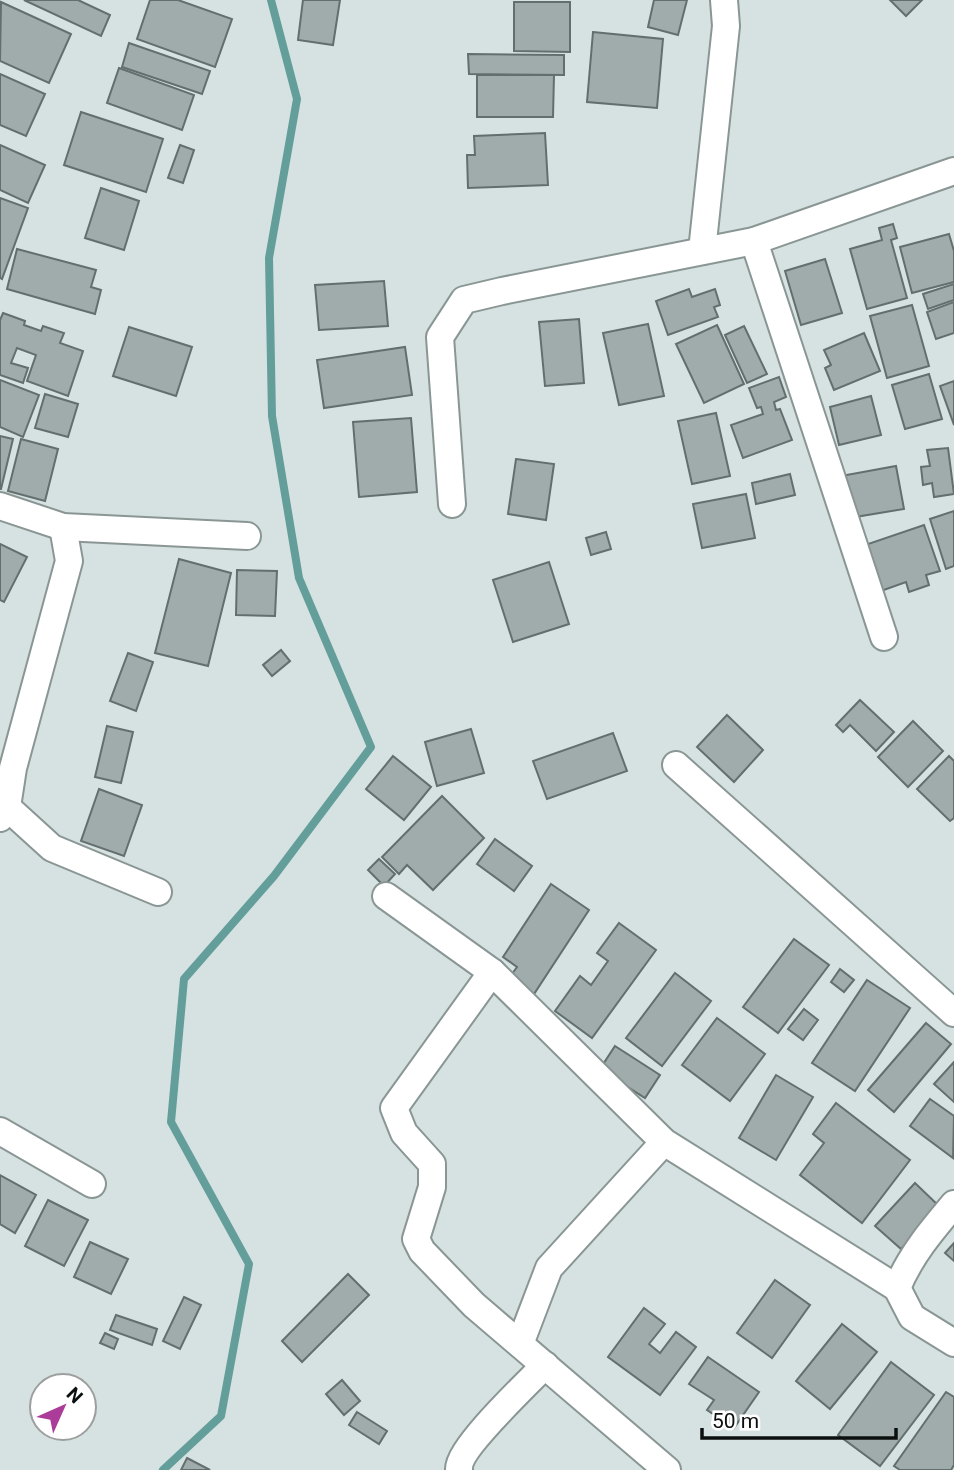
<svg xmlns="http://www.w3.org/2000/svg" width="954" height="1470" viewBox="0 0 954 1470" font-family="Roboto,sans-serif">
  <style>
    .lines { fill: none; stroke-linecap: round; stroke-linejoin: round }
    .stream { stroke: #639e9b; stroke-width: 8 }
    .building { fill: #a0acab; stroke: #636f6e; stroke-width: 2 }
    .minor-casing { stroke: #899694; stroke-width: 30 }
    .minor { stroke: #fff; stroke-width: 26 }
  </style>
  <rect width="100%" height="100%" fill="#d5e2e1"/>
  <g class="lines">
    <polyline class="stream" points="163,1470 221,1416 249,1264 171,1122 184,979 274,876 371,747 299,578 272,416 269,258 297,99 271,0"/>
  </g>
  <g class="building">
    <polygon points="24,0 78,0 110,15 101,36"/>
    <polygon points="150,0 178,0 232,19 215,67 137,39"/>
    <polygon points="303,0 340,0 333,45 298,40"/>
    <polygon points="654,0 687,0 678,35 648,27"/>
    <polygon points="890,0 922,0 906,16"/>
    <polygon points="1,2 71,34 49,83 0,61"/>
    <polygon points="514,2 570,2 570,52 514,51"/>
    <polygon points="593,32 663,39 657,108 587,102"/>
    <polygon points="129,43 210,71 202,94 122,67"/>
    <polygon points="468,54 564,55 564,75 469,74"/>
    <polygon points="119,68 194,95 182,130 107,103"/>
    <polygon points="0,74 45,94 26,136 0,125"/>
    <polygon points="477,75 554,75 553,117 477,117"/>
    <polygon points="81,112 163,139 146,192 64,165"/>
    <polygon points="545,133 548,185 468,188 467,155 475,155 474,136"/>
    <polygon points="0,145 45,165 28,203 0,190"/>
    <polygon points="180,145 194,150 183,183 168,178"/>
    <polygon points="101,188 139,201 124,250 85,238"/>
    <polygon points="0,198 28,208 2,279 0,278"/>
    <polygon points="893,224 897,238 891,240 907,298 867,309 850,249 882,240 879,228"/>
    <polygon points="949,234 954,251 954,282 912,293 900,247"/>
    <polygon points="17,249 96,270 91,287 101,290 95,314 7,289"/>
    <polygon points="825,259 842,313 801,325 785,271"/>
    <polygon points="384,281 388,326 319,330 315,285"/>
    <polygon points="954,284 954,300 928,309 923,294"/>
    <polygon points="689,289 692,297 715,289 720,305 714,307 718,317 668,335 656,301"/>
    <polygon points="954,302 954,333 936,339 927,312"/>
    <polygon points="912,305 929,366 887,378 870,316"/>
    <polygon points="3,313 25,321 24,325 41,331 43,326 64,333 60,343 83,351 68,396 27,381 36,355 17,348 11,363 28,368 23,383 0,375 0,320"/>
    <polygon points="579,319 584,383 545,386 539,322"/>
    <polygon points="648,324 664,396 619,405 603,333"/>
    <polygon points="717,325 744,384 704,403 676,344"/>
    <polygon points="744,326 767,374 747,383 725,335"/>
    <polygon points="129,327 192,347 176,396 113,376"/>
    <polygon points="864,333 880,371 834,390 825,368 831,365 824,350"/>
    <polygon points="405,347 412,395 324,408 317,360"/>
    <polygon points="929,374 942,419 905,429 892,385"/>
    <polygon points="779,377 786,397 774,402 776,410 780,409 792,440 743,458 731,425 763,414 761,407 757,408 749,388"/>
    <polygon points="0,380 39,395 23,437 0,427"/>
    <polygon points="954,381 954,425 940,386"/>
    <polygon points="45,394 78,404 68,437 35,428"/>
    <polygon points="871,396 881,435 839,445 830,407"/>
    <polygon points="716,413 730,476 692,484 678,421"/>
    <polygon points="411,418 417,492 359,497 353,422"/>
    <polygon points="0,436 13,439 1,489 0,489"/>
    <polygon points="21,439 58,449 45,501 8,491"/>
    <polygon points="948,448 954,494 934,497 932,483 923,485 921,467 930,466 927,450"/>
    <polygon points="516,459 554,464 546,520 508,514"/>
    <polygon points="896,466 904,509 849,518 841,476"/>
    <polygon points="790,474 795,495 756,504 752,483"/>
    <polygon points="746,494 755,538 702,548 693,504"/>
    <polygon points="954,511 954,566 946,569 930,519"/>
    <polygon points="924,525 940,571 926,575 929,585 909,592 906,582 881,591 865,545"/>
    <polygon points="606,532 611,549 591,555 586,538"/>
    <polygon points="0,544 27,557 4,602 0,600"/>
    <polygon points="179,559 231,573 208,666 155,653"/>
    <polygon points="549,562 569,624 513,642 493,580"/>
    <polygon points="237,570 277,571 275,616 236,615"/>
    <polygon points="281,650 290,661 272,676 263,665"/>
    <polygon points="128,653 153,662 136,711 110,701"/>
    <polygon points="860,700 894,732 876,751 850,725 843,732 836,725"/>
    <polygon points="727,715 763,750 734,782 697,747"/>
    <polygon points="913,721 943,751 908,787 878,757"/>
    <polygon points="107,726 133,732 121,783 95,777"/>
    <polygon points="471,729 484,773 437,786 425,742"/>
    <polygon points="613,733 627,771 547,799 533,761"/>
    <polygon points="393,756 431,787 404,820 366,789"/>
    <polygon points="949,756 954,761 954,818 950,821 917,789"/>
    <polygon points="99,789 142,805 124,856 81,841"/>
    <polygon points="442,796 484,838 433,890 407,865 399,874 382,857"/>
    <polygon points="495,839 532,866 514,891 477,864"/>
    <polygon points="379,859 395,874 384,886 368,870"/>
    <polygon points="551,884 589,910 534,994 509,978 517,967 503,957"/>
    <polygon points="619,923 656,950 592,1038 555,1011 580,976 591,985 608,961 597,953"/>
    <polygon points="794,939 829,965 778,1033 743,1007"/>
    <polygon points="840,969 854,980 844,992 831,982"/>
    <polygon points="675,973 711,1001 662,1066 626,1038"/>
    <polygon points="867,980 910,1008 855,1091 812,1063"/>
    <polygon points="804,1009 818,1020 803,1040 788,1029"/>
    <polygon points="717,1018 765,1054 730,1101 682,1065"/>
    <polygon points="926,1023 951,1044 894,1112 868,1090"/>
    <polygon points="615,1046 660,1075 645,1098 600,1069"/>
    <polygon points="954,1062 954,1102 934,1084"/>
    <polygon points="776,1075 813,1097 776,1160 739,1138"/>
    <polygon points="930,1099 954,1116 953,1158 910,1126"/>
    <polygon points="836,1103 910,1160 862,1223 800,1175 824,1143 813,1134"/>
    <polygon points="0,1175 36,1195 15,1233 0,1224"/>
    <polygon points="915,1183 940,1207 901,1249 875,1226"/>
    <polygon points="48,1200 88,1220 64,1266 25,1246"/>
    <polygon points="90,1242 128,1259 111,1294 74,1277"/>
    <polygon points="954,1243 954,1261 945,1253"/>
    <polygon points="348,1274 369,1295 302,1362 282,1341"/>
    <polygon points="775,1280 810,1305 772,1358 737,1333"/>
    <polygon points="184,1297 201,1305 180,1349 163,1341"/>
    <polygon points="644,1308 665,1324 649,1344 660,1353 676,1332 696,1347 660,1395 608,1357"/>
    <polygon points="116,1315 157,1329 152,1345 110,1330"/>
    <polygon points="842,1324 877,1352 830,1409 796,1381"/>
    <polygon points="105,1333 118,1339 114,1349 100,1343"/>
    <polygon points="708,1357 759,1392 734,1428 707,1410 714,1400 689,1384"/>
    <polygon points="891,1362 934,1395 880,1466 838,1435"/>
    <polygon points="342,1380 360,1401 344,1415 326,1394"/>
    <polygon points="946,1392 954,1397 954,1465 951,1470 900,1470 894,1466"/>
    <polygon points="357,1412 387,1431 379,1444 349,1425"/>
    <polygon points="187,1458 210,1470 181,1470"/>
  </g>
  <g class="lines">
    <defs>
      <g id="minor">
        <polyline points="754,241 884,637"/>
        <polyline points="702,251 726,26 724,0"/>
        <polyline points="452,504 440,337 464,300 502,291 754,241 954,171"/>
        <polyline points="0,506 63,527 247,536"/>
        <polyline points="676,765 954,1013"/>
        <polyline points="7,807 52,848 158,892"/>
        <polyline points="0,818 7,807 13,768 69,561 63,527"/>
        <polyline points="386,896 492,972 664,1142 897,1288 912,1317 954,1343"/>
        <polyline points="492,972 394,1108 404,1133 432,1164 432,1187 416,1239 422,1251 474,1305 667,1470"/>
        <polyline points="0,1131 92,1184"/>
        <path d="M897,1288C910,1256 932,1230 954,1204"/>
        <polyline points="520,1344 549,1268 664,1142"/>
        <path d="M459,1470C457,1449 528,1383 545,1365"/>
      </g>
    </defs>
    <use href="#minor" class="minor-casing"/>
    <use href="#minor" class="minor"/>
  </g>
  <g transform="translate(63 1407) rotate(45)"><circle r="33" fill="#ffffff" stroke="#9d9f9f" stroke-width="2"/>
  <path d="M0-5L12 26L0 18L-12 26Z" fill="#ab3c9a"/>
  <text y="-10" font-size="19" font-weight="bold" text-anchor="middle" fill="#0b100f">N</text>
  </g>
  <path d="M702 1428v10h194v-10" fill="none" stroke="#0b100f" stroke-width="3.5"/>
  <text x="712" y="1428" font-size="21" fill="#0b100f" stroke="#ffffff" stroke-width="5" paint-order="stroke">50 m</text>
</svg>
